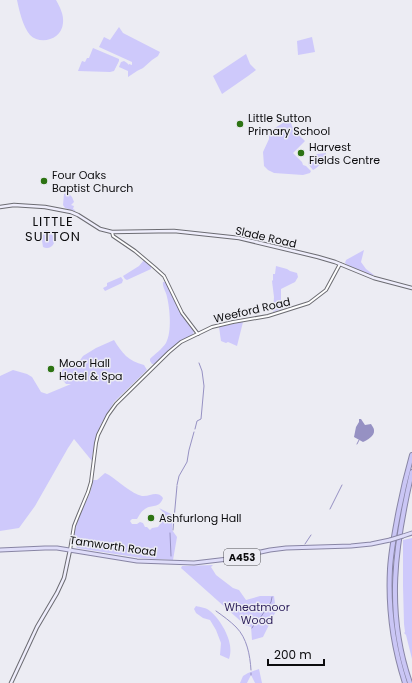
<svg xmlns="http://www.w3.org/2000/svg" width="412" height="683" viewBox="0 0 412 683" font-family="Poppins,sans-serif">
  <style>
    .green { fill: #cec9fb }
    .water { fill: #9691c3 }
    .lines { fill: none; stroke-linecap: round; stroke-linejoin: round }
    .stream { stroke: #9691c3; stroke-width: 1 }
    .tertiary-casing { stroke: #6c6c72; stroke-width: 4 }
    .secondary-casing { stroke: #6c6c72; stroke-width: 4.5 }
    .primary-casing { stroke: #8885a4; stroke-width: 5 }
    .motorway-casing { stroke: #8885a4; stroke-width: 6 }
    .tertiary { stroke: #fff; stroke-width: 2 }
    .secondary { stroke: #efeefc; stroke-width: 2.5 }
    .primary { stroke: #dfddf9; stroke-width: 3 }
    .motorway { stroke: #cac6f5; stroke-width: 4 }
    .primary-bridge-casing { stroke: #8885a4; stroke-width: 5; stroke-linecap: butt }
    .primary-bridge { stroke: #dfddf9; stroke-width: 3 }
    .poi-dot { fill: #2d7313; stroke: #ececf3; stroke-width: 1.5 }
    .labels { text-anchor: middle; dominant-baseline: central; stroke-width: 3; stroke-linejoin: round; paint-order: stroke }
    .shield { fill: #ececf3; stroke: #4f4f53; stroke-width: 1 }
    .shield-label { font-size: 10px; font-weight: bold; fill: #0c0c0e }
    .poi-label { font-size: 11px; fill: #0c0c0e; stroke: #ececf3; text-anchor: start }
    .street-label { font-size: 11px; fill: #0c0c0e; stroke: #ececf3 }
    .park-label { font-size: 11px; fill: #2c1e5a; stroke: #ececf3 }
    .quarter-label { font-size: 13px; letter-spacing: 1px; fill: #0c0c0e; stroke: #ececf3 }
  </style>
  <rect width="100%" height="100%" fill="#ececf3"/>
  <g class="green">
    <path d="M17,0H56C60,7 64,15 63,23C62,39 41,46 30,35C23,27 19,10 17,0Z"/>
    <polygon points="119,27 123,33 160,52 158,56 152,60 143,68 137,71 128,77 128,71 119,67 121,62 124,61 127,63 129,65 129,64 132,65 132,62 99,47 104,37 110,40"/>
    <polygon points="312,37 315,52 298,55 297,41"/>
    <polygon points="93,48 119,59 119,61 114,71 110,72 78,71 82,61 85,62 87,58 89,58"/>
    <polygon points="246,54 250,64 256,70 248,76 222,94 213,76"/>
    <path d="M286,121H291C291,129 299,135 305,141L293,153L302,162L303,165L306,166L311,171L310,173L303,175L274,173L268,170L264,166L263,152L269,139V136L275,128Z"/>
    <path d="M326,153C325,160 319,167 313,170L308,164V162H309L317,154Z"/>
    <polygon points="65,193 68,193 72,197 74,202 71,205 74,206 73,209 75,210 75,211 65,208 63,205 64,194"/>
    <path d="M46,230C53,230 53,237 54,243C52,248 47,249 43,247L41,234L42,232Z"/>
    <polygon points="364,250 361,262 366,269 374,275 371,275 347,265 345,263 346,260"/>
    <polygon points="144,260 151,266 151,269 127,280 125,279 123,276 139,266"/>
    <polygon points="276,266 287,269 290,271 297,273 298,277 295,282 281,289 281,299 282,309 273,312 274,297 272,281 273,280 273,274 275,274"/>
    <polygon points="121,277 123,280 122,283 105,291 103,288 107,286 107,283"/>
    <path d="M163,282H166L180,310L194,331L193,334L178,343L154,364H152L150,361V359C155,354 162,349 166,343C172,332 170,309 167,297C166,291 162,287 163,282Z"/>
    <polygon points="243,322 237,346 228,342 226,343 221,341 219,327"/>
    <path d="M114,340C122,353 128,361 144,365L147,370L114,402L100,426L92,456V461L74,439L68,448L35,506L19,528L0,531V376L13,370L27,374L32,377L41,392L47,394L71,384H66C58,375 61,372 67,363H78L83,356L96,348Z"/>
    <path d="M105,473L109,475C118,481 132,494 142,496C150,497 157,490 163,498C159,509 152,504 145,509C141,511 139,516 137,519H132L130,521L132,524H137L140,522L143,523L145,527H147L150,530L152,528L158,527L165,517V514L159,508L173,515L172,530L177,537L173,560L141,558L77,548L74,542V533L80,514L90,493L93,480H97Z"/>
    <polygon points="412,538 412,659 406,635 404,633 405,632 404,624 403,586 403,540"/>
    <polygon points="213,565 211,567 216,575 233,588 239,590 246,600 260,596 274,596 276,611 263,637 252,640 251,627 245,625 181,568 182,566"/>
    <path d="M196,606C200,607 207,608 210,611C222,621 235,644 229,659L220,655L221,643L216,630L210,620L203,618L196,613L194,609Z"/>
    <polygon points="259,669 262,683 255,683 251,675 247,683 240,683 243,676 248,673"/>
  </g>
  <path class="water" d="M359,419H361L365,425L371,424C372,426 374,428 374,430C375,436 367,440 363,442L354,437L356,427L359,422Z"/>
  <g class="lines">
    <g class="stream">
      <polyline points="195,429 197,421 201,419 204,386 202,371 199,363"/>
      <polyline points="357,444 359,440"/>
      <polyline points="177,485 179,476 187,462 189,450 194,432"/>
      <polyline points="330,509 342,485"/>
      <polyline points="173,530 177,486"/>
      <polyline points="170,533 171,556"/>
      <polyline points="305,544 311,535"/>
      <path d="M216,611C223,616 230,621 236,627C247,638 250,655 251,670"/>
      <polyline points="258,621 271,602 272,597"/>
      <polyline points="252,628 255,623"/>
      <polyline points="251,673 251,675"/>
    </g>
    <defs>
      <g id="tertiary">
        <polyline points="112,232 113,236 135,251 154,267 164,276 182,313 198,334"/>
        <polyline points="70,550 74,526 78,516 88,492 91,482 96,443 98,435 108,415 116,404 169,352 181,342 212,327 233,322 268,316 309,303 326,290 340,264"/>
      </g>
      <g id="secondary">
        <polyline points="0,207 14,205 45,207 71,212 78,215 100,229 112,232 174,231 239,238 318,257 335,262 374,278 412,288"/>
        <polyline points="11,683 37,627 57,593 64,578 70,550"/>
      </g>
      <g id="primary">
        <polyline points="403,536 412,533"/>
        <polyline points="0,550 45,548 57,548 137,561 194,563 228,559 270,550 286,548 351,546 371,544 390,540"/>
      </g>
      <g id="motorway">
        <path d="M405,683C393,646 388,607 390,569C391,552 394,536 397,520C401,498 406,476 412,455"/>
        <path d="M410,683C385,611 395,545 412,472"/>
      </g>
    </defs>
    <use href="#tertiary" class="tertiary-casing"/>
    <use href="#secondary" class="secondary-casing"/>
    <use href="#primary" class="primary-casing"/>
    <use href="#motorway" class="motorway-casing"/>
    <use href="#tertiary" class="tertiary"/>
    <use href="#secondary" class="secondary"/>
    <use href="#primary" class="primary"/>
    <use href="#motorway" class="motorway"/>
    <defs>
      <polyline id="primary-bridge" points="390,540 403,536"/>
    </defs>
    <use href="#primary-bridge" class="primary-bridge-casing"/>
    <use href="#primary-bridge" class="primary-bridge"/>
  </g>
  <g class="poi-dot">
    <circle cx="240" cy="124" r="4"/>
    <circle cx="301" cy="153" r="4"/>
    <circle cx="44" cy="181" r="4"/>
    <circle cx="51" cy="369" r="4"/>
    <circle cx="151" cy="518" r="4"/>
  </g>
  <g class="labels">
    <rect class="shield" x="224" y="549" width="36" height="16" rx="3"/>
    <g class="shield-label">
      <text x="242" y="557">A453</text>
    </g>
    <g class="poi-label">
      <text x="248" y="118">Little Sutton<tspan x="248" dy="13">Primary School</tspan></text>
      <text x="309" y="147">Harvest<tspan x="309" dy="13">Fields Centre</tspan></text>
      <text x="52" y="175">Four Oaks<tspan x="52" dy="13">Baptist Church</tspan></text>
      <text x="59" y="363">Moor Hall<tspan x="59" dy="13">Hotel &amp; Spa</tspan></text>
      <text x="159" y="518">Ashfurlong Hall</text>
    </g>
    <g class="street-label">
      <text transform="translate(266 237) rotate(13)">Slade Road</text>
      <text transform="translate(252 310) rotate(-13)">Weeford Road</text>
      <text transform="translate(113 546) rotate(8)">Tamworth Road</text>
    </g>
    <g class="park-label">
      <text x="257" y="607">Wheatmoor<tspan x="257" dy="13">Wood</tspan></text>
    </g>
    <g class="quarter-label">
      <text x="53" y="221">LITTLE<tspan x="53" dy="15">SUTTON</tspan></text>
    </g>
  </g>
  <path d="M268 659v6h56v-6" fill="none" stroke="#0c0c0e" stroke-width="2"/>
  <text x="274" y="659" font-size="12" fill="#0c0c0e" stroke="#ececf3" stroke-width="3" paint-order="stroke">200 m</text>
</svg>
